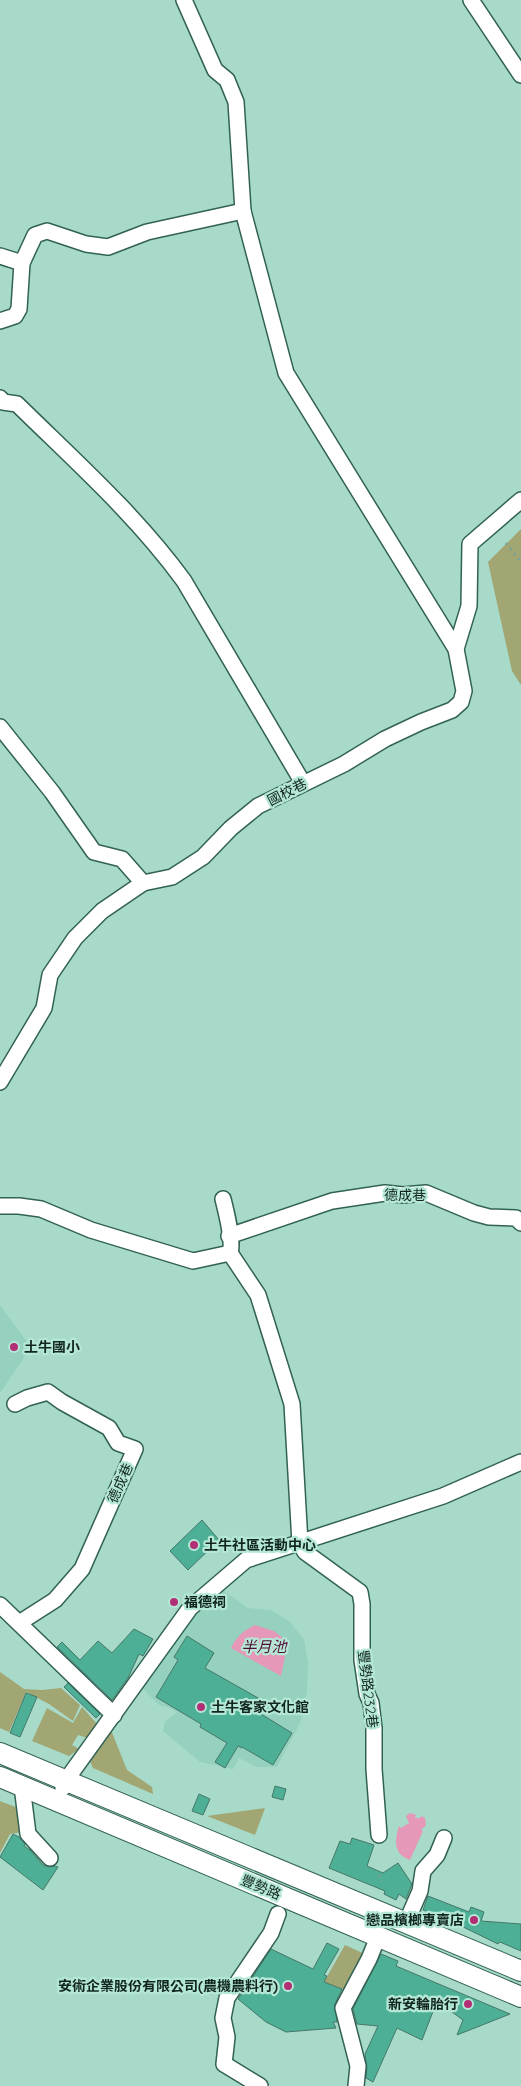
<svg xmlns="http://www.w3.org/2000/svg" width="521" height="2086" viewBox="0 0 521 2086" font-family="Quicksand,'Noto Sans TC',sans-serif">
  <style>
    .built { fill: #95d1be }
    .green { fill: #a1a672 }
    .water { fill: #e698b9 }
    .building { fill: #4db096; stroke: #467768 }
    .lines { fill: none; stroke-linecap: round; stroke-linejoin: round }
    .minor-casing { stroke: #326254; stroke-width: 18 }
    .major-casing { stroke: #326254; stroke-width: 22 }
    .path { stroke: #78a294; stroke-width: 2.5; stroke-dasharray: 2.5 4; stroke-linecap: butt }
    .minor { stroke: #fff; stroke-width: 15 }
    .major { stroke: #fff; stroke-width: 20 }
    .poi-dot { fill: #b32f75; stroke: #b4e7d6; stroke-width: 2 }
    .labels { text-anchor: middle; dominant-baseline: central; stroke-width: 4.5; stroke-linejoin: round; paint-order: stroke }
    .street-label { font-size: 14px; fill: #122620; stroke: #b4e7d6 }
    .poi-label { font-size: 14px; font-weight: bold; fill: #122620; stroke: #b4e7d6; text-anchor: start }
    .water-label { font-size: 15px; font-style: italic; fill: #510c32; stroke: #b4e7d6 }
  </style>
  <rect width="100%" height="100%" fill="#a7dac9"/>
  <g class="built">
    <polygon points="0,1305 29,1345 29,1350 0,1393"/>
    <polygon points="220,1588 248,1608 271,1610 290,1622 304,1639 308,1663 307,1692 300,1723 277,1767 257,1767 239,1758 233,1769 200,1762 163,1731 165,1722 177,1712 170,1708 159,1705 141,1687 198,1609"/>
  </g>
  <g class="green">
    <polygon points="521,529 521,685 512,671 488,562"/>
    <polygon points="0,1672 24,1689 42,1690 61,1688 80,1705 73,1721 49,1704 26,1692 9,1732 0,1728"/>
    <polygon points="82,1707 97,1724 87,1738 78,1735 72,1745 79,1749 69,1756 32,1741 47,1708 73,1723"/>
    <polygon points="111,1730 127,1770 152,1787 153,1794 93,1768 89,1759"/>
    <polygon points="0,1801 18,1808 23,1832 10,1834 0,1853"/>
    <polygon points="265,1808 255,1835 207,1816"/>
    <polygon points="345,1945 367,1955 347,1991 324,1982"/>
  </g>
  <g class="water">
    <path d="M255,1625L274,1631L288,1642L281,1676L231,1648C236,1637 244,1630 255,1625Z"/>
    <path d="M410,1813L416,1815L415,1818H420L421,1816L425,1818L426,1825L421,1830L423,1831L410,1860C394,1854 394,1842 399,1826L401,1828L409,1823L406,1816Z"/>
  </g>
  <g class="building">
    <polygon points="202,1520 219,1540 188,1570 170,1551"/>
    <polygon points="134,1629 153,1639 143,1656 139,1654 128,1678 112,1700 57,1647 62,1642 80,1660 98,1641 112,1653"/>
    <polygon points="187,1636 214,1653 205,1668 267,1703 261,1714 292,1733 273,1765 242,1747 242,1748 238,1746 225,1768 215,1762 227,1743 200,1727 201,1724 156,1697 178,1660 174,1657"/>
    <polygon points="68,1683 100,1714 96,1718 64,1687"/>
    <polygon points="26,1693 37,1697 20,1737 10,1733"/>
    <polygon points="275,1786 286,1789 283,1800 272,1797"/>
    <polygon points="199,1794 210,1799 203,1815 192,1811"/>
    <polygon points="13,1834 19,1837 25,1844 24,1846 30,1850 43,1865 48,1867 55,1866 58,1867 43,1890 0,1857"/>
    <polygon points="352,1838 374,1845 367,1866 383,1873 398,1863 412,1884 406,1899 399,1894 396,1900 384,1894 385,1891 329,1868 340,1841 350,1844"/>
    <polygon points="428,1896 469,1912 471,1907 484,1912 481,1921 521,1924 521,1951 500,1942 498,1944 457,1924 423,1910"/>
    <polygon points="327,1943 339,1949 324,1975 327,1976 324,1982 342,1989 335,2004 337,2022 333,2022 336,2028 286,2032 266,2022 238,1999 271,1949 313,1969"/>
    <polygon points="381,1954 398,1961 396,1966 510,2014 457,2035 463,2020 437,2001 422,2040 397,2028 373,2082 366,2078 367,2067 365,2054 378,2026 357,2024 353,2009"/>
  </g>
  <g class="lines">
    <defs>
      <g id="minor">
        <polyline points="184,0 215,70 227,80 236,102 243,211 286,373 456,649"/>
        <polyline points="471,0 521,75"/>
        <polyline points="0,256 22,263 35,235 47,231 86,244 108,247 147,232 243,211"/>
        <polyline points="0,321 15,316 19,309 22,263"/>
        <path d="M0,398L3,402L17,404C75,461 136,515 184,581L303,783"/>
        <polyline points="0,727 52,792 94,852 122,859 143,883"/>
        <polyline points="0,1082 44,1008 50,975 75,938 102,911 143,883 172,877 203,857 231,828 258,806 344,764 385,739 421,722 452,710 461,702 464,691 456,649 469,606 470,544 521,500"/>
        <path d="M223,1199C226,1211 234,1242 230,1253L258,1295L292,1404L300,1543L305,1552L360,1592L362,1604V1660L367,1694L371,1703L374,1728V1769L379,1835"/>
        <polyline points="0,1206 19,1206 41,1209 91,1230 193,1261 230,1253"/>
        <polyline points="229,1236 332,1201 385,1193 403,1195 426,1193 474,1213 489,1217 516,1218 521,1223"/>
        <polyline points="15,1404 27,1398 48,1392 62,1402 109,1428 118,1443 135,1449 82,1569 55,1600 19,1623"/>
        <polyline points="0,1605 114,1715"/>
        <polyline points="22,1786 28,1834 50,1858"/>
        <polyline points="63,1788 67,1779 190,1608 246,1560 443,1496 521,1462"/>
        <polyline points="406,1923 420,1891 423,1871 437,1855 444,1838"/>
        <polyline points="260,2086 224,2064 227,2037 223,2018 227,1998 271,1933 278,1914"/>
        <polyline points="356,2086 358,2066 343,2008 369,1959 378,1937"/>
      </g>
      <g id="major">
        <polyline points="0,1753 521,1971"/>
        <polyline points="0,1777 521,1997"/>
      </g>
    </defs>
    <use href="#minor" class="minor-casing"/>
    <use href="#major" class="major-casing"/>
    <g class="path">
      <polyline points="506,543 521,562"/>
      <polyline points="379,1875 382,1882"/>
    </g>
    <use href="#minor" class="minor"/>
    <use href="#major" class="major"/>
  </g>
  <g class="poi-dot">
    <circle cx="14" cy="1347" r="5"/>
    <circle cx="194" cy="1545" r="5"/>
    <circle cx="174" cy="1602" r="5"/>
    <circle cx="201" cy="1707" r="5"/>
    <circle cx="474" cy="1920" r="5"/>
    <circle cx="288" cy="1986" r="5"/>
    <circle cx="468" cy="2004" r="5"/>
  </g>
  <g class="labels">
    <g class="street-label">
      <text transform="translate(287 792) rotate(-27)">國校巷</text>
      <text transform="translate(405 1195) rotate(1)">德成巷</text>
      <text transform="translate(120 1483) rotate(-66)">德成巷</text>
      <text transform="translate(368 1689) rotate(83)">豐勢路232巷</text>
      <text transform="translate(261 1887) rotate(23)">豐勢路</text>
    </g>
    <g class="poi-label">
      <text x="24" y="1347">土牛國小</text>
      <text x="204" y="1545">土牛社區活動中心</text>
      <text x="184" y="1602">福德祠</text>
      <text x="211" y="1707">土牛客家文化館</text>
      <text x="464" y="1920" text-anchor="end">戀品檳榔專賣店</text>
      <text x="278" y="1986" text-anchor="end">安術企業股份有限公司(農機農料行)</text>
      <text x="458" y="2004" text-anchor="end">新安輪胎行</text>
    </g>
    <g class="water-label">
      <text x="264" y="1646">半月池</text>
    </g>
  </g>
</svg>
